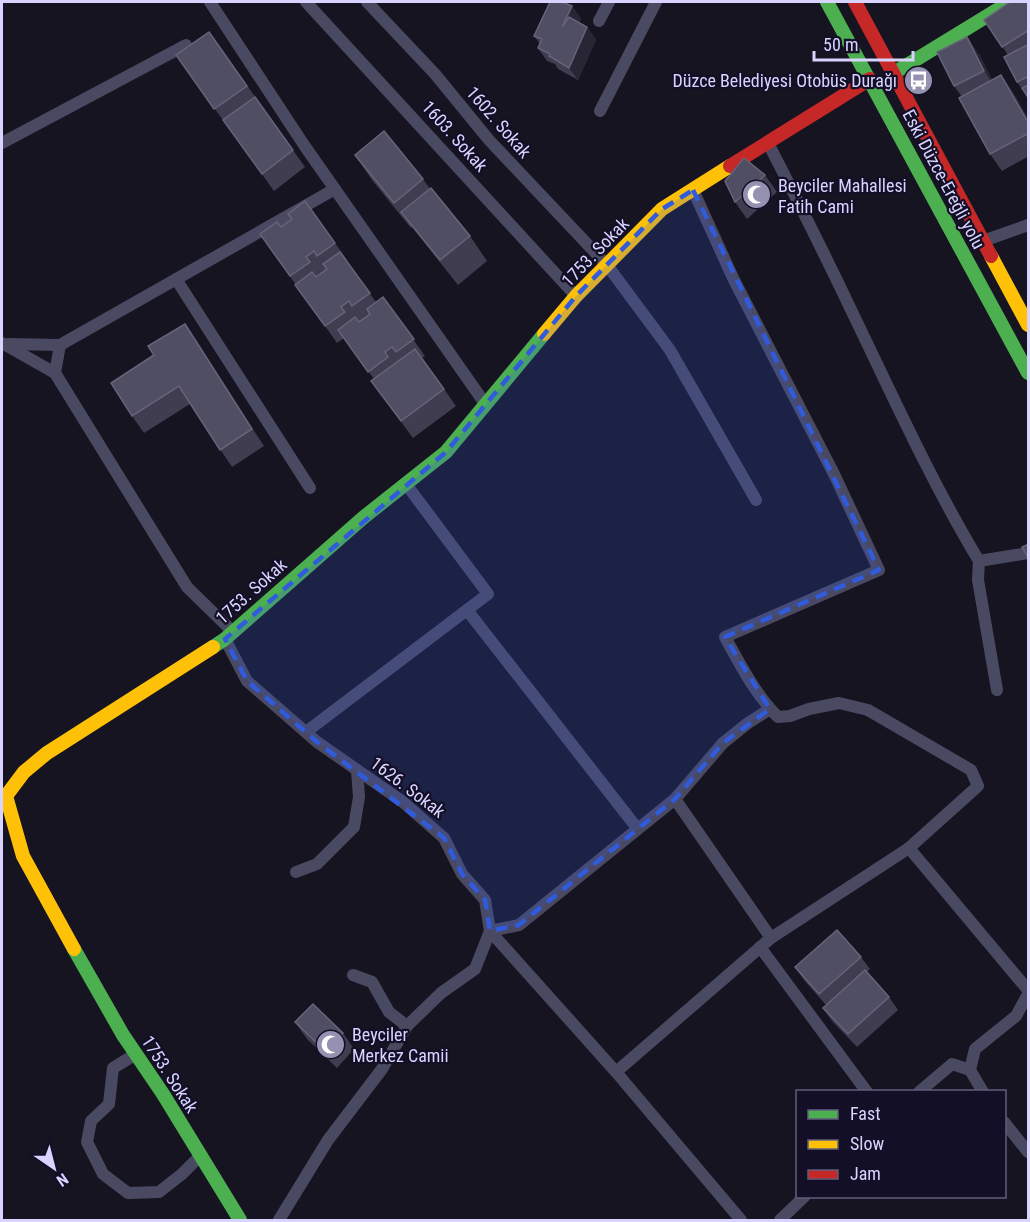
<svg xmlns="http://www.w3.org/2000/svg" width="1030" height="1222" viewBox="0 0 1030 1222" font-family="'Roboto Condensed',sans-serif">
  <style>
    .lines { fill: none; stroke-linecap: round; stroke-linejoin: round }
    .street { stroke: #4a4962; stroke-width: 12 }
    .fast { stroke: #4caf50; stroke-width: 14 }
    .slow { stroke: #ffc107; stroke-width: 14 }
    .jam { stroke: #c62828; stroke-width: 14 }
    .wall { fill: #403d50 }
    .shaded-wall { fill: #282635 }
    .building { fill: #504e63; stroke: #66637b; stroke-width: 1.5 }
    .marked { fill: #305bdc; fill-opacity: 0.2; stroke: #305bdc; stroke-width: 4.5; stroke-dasharray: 12 8; stroke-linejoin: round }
    .labels { text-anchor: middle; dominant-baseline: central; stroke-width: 4.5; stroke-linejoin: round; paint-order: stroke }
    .poi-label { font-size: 18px; fill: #d9d4ff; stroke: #130f26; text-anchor: start }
    .street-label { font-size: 18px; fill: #d9d4ff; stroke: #130f26 }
  </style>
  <rect width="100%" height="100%" fill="#161421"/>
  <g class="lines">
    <g class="street">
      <polyline points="210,2 304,145 486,405"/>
      <polyline points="306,2 576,296"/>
      <polyline points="367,2 435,74 489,140 607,265 670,350 756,500"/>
      <polyline points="599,21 609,2"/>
      <polyline points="600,111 656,2"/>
      <polyline points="2,143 186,45"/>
      <path d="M768,143C798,201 827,259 855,318C895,401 932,483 979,561L1028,553"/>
      <polyline points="983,241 1028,225"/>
      <polyline points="176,279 310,488"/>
      <polyline points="2,343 55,373 187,587 232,631"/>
      <polyline points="8,344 60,345 335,189"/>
      <polyline points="55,373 60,345"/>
      <polyline points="979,561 978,580 997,690"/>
      <polyline points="467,610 637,828"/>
      <polyline points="225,639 247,681 317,742 403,802 444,838 462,874 485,900 490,931 475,969 441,993 407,1026 382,1069 328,1140 279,1220"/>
      <polyline points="306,732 488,594 406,484"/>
      <polyline points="675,799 771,938"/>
      <polyline points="909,848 1028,990"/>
      <polyline points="296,872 317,864 354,827 359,797 357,770"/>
      <polyline points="490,931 616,1072 741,1220"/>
      <polyline points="490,931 519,925 675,799 723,743 748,723 770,709"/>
      <polyline points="760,947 867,1092"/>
      <polyline points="353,975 372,982 389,1012 407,1026"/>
      <polyline points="136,1054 113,1068 109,1104 91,1121 87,1142 103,1174 128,1193 159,1192 182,1174 201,1155"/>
      <path d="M616,1072L771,938L909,848L978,786L971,770L868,710L839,703L809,709L790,716L778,717C755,694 740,664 725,637L879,570L834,474L734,280L693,190"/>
      <polyline points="919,1092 952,1064 970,1070"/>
      <polyline points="983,1092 970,1070 975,1049 1016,1016 1028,994"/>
      <polyline points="1004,1122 1028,1152"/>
      <polyline points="780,1220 805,1196"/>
    </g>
    <g class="fast">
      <polyline points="827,2 1028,373"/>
      <polyline points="894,73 1010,2"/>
      <polyline points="213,647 225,639 364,517 446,452 544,334"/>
      <polyline points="74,949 123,1035 163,1094 240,1220"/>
    </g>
    <g class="slow">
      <polyline points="991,256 1028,325"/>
      <polyline points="544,334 576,296 662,209 730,166"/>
      <polyline points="74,949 23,856 6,796 24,772 47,753 213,647"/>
    </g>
    <g class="jam">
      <polyline points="855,2 991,256"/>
      <polyline points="730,166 870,79"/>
    </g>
  </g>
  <g class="wall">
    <polygon points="1029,2 1029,99 1017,82 1008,55 984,20"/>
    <polygon points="572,6 581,19 579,23 587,27 596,40 578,80 558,69 555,64 547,61 538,48 540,44 534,36"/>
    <polygon points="209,32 305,167 274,191 176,55"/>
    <polygon points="979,54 992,80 1013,92 1029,120 1029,156 1002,171 990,154 962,97 954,86"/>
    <polygon points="355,155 423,179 430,189 470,236 487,261 458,285 412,227 411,228 372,180"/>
    <polygon points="765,175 777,192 747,219 735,202"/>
    <polygon points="260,234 335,243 347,260 346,261 376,302 383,297 425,356 422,358 456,406 413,438 371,381 374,379 344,338 337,343"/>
    <polygon points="196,340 264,446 232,467 190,404 144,433 132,416"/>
    <polygon points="861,957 870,969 867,972 889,997 898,1010 857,1047 832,1021 823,1008 826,1005 804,980 795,967"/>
    <polygon points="295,1022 343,1033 354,1049 337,1068 307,1039"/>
  </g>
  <g class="shaded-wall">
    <polygon points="572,6 581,19 571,40 562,27"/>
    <polygon points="587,27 596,40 578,80 569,68"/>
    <polygon points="967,37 979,54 996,88 984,71"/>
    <polygon points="1001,75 1013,92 1029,120 1029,124"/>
    <polygon points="185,324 196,340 264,446 252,429"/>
  </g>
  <g class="building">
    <polygon points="550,2 562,2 572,6 562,27 569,17 587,27 569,68 549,56 550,54 538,48 542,39 534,36"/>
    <polygon points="1010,2 1029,2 1029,30 1002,47 984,20"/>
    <polygon points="209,32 247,86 214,109 176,55"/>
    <polygon points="967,37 984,71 954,86 937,52"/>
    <polygon points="1029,44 1029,76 1017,82 1004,57"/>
    <polygon points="1001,75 1029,124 1029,133 990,154 959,98"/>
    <polygon points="1029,85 1029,99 1022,88"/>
    <polygon points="255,97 293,150 262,174 223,120"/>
    <polygon points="384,131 423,179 394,203 355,155"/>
    <polygon points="744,158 765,175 735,202 725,181"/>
    <polygon points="431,188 470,236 440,260 401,212"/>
    <polygon points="305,201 335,243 317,256 314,251 306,257 310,262 290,276 260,234 277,222 281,227 292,219 288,214"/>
    <polygon points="340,252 370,293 352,306 349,301 341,307 345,312 325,326 295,285 312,272 316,277 327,269 323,264"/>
    <polygon points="383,297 414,339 396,352 392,347 385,352 388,357 368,372 338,330 355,317 359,322 370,314 367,309"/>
    <polygon points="185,324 252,429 220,450 179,386 132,416 111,383 154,355 148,346"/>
    <polygon points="415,349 444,389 401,421 371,381"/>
    <polygon points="1029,544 1029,559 1022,547"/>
    <polygon points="837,930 861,957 819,994 795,967"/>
    <polygon points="865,970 889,997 848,1034 823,1008"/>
    <polygon points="313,1004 343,1033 325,1051 295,1022"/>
  </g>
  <path class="marked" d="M693,190L879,570L725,637L770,709L723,743L675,799L519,925L490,931L485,900L462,874L444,838L317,742L247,681L225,639L446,452L576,296L662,209Z"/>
  <defs>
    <symbol id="bus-disc" viewBox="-11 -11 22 22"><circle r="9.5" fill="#9591b1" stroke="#130f26"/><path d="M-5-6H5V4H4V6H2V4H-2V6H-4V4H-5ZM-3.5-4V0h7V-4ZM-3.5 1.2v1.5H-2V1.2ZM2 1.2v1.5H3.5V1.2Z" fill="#fff"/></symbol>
    <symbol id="mosque-disc" viewBox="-11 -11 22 22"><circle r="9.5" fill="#9591b1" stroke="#130f26"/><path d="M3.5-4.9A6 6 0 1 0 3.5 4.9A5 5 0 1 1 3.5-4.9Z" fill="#fff"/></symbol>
  </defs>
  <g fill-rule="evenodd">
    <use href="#bus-disc" x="902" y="64" width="33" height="33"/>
    <use href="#mosque-disc" x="740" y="178" width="33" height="33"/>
    <use href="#mosque-disc" x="314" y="1028" width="33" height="33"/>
  </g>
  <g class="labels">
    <g class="poi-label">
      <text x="897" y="80" text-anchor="end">Düzce Belediyesi Otobüs Durağı</text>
      <text x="778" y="185">Beyciler Mahallesi<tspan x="778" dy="21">Fatih Cami</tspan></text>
      <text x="352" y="1034">Beyciler<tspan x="352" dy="21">Merkez Camii</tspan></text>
    </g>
    <g class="street-label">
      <text transform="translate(499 122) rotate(49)">1602. Sokak</text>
      <text transform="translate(455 136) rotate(48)">1603. Sokak</text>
      <text transform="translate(944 179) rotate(62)">Eski Düzce-Ereğli yolu</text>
      <text transform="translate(595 252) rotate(-46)">1753. Sokak</text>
      <text transform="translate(251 591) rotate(-42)">1753. Sokak</text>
      <text transform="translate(408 787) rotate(37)">1626. Sokak</text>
      <text transform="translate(170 1074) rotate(57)">1753. Sokak</text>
    </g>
  </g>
  <rect width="1030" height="1222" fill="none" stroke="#d9d4ff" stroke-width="6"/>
  <rect x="796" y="1090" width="210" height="108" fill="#130f26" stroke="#625e7d" stroke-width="1.5"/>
  <rect x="808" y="1110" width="30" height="9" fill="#4caf50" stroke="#625e7d" stroke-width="1.5"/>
  <text x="850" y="1120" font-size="18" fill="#d9d4ff">Fast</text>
  <rect x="808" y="1140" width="30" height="9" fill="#ffc107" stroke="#625e7d" stroke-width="1.5"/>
  <text x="850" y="1150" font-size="18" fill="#d9d4ff">Slow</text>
  <rect x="808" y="1170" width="30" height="9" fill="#c62828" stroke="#625e7d" stroke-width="1.5"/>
  <text x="850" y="1180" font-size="18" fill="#d9d4ff">Jam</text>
  <g transform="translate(54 1168) rotate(145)" stroke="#130f26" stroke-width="4.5" paint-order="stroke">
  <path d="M0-4.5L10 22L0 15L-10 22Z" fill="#d9d4ff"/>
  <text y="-9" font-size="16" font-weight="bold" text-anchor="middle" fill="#d9d4ff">N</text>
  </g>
  <path d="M814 51v9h99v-9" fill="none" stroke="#d9d4ff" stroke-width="3"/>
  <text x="823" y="51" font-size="18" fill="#d9d4ff" stroke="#130f26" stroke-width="4.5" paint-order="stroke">50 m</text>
</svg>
